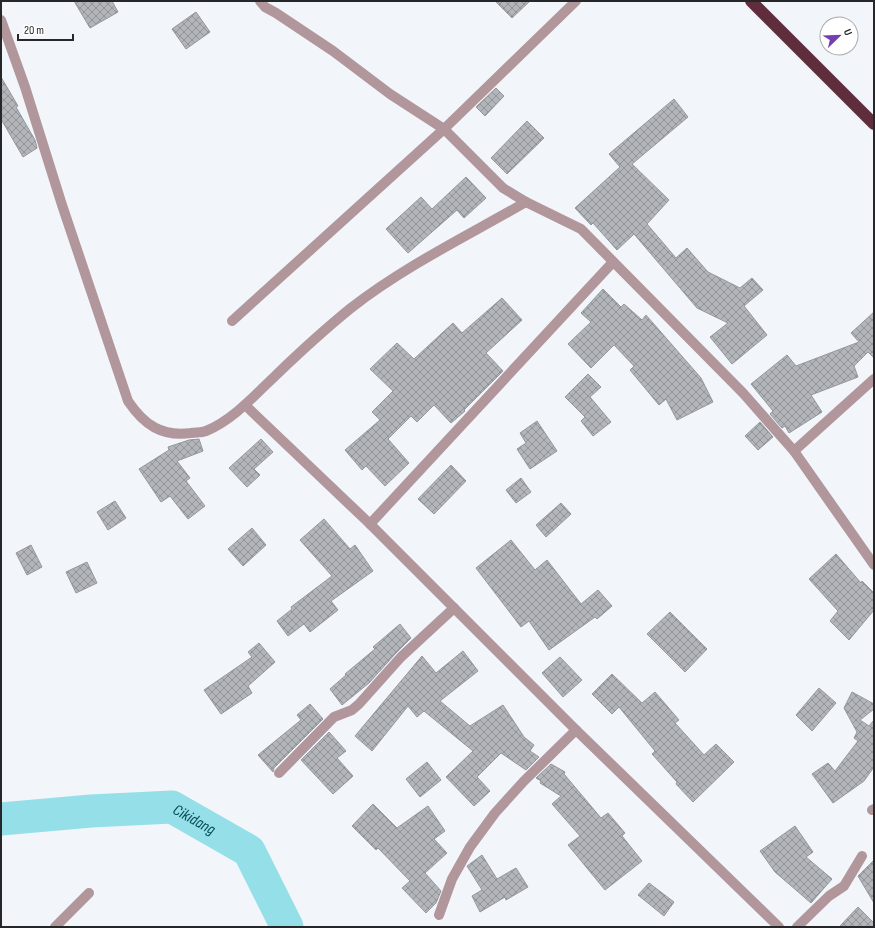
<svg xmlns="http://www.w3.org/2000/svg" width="875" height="928" viewBox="0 0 875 928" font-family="'Sofia Sans Condensed',sans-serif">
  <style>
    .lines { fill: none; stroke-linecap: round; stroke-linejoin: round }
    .river { stroke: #94dfe8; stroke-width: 33 }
    .building { fill: url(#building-cross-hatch); stroke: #94979b }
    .lane { stroke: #b1969c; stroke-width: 10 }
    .street { stroke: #b1969c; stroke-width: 10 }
    .highway { stroke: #5f2d3c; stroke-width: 12 }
    .labels { text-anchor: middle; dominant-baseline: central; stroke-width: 3.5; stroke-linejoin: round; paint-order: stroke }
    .water-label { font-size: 16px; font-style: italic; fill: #094e55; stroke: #fff }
  </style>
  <defs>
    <pattern id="building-cross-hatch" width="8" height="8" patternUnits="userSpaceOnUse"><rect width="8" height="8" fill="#b2b5b9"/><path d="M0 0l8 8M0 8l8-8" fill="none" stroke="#919396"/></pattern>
  </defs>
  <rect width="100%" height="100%" fill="#f2f5f9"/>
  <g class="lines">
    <path class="river" id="s1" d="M1,819L91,811L172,807L249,851L287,927"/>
  </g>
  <g class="building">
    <polygon points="74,1 112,1 118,12 90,28"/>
    <polygon points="495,1 530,1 512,18"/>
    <polygon points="196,12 210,32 186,49 172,29"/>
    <polygon points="1,77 18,106 16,107 35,140 37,148 23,157 1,119"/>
    <polygon points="496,88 504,96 485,116 476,107"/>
    <polygon points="674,99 688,117 632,164 669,200 647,224 676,258 687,248 708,272 740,288 752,278 763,290 744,306 767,335 732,364 710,337 728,323 697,308 634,234 617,250 593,223 591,225 575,208 620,167 609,154"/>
    <polygon points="527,121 544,138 507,174 491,158"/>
    <polygon points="466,177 486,198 464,218 457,210 408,253 386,229 421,197 432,209"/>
    <polygon points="603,289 621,307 624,304 642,320 646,315 701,378 713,402 677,420 666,399 659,405 630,370 634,366 614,345 591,368 568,344 591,322 581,313"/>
    <polygon points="502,298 522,320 486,353 503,371 464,410 465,411 451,423 434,405 417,422 411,416 388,439 409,463 385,486 366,466 362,470 345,450 380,420 372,412 393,391 370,369 397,343 414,359 453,323 462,333"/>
    <polygon points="874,312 874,358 868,352 854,366 858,377 811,395 822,412 789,433 785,426 782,428 770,414 773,411 751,384 787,355 796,366 859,342 851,333"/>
    <polygon points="588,374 601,387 590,397 611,422 593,436 581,421 585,417 565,397"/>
    <polygon points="537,421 557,451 530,469 517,449 526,443 520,433"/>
    <polygon points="760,422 773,437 758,450 745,436"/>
    <polygon points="199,439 203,451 177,461 190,478 186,481 205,506 188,519 170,496 161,502 139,469 169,450 168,447 189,440"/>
    <polygon points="261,439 273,452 254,469 260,475 247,487 229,468"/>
    <polygon points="451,465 466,481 434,514 418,499"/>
    <polygon points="521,478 531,492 516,503 506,490"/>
    <polygon points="115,501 126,518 108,530 97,512"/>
    <polygon points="561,503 571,514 546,537 536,525"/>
    <polygon points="324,519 350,549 355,545 373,571 331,601 338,610 310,632 304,624 288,636 277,621 292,609 291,607 332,576 300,540"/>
    <polygon points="252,528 266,545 243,566 228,549"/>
    <polygon points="511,540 535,570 547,560 581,604 598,590 612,606 597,619 595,617 549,650 529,621 521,627 476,568"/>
    <polygon points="31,545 42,567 27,575 16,553"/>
    <polygon points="836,554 861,583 862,581 874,593 874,610 849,640 830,621 838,611 809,579"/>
    <polygon points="87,562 97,583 76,593 66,572"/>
    <polygon points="670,612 707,649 685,672 647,634"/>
    <polygon points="400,624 411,638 396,653 369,683 342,705 330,689 346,675 345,674 375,649 373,647"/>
    <polygon points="259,643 275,662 248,686 252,693 221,714 204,690 252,657 248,652"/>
    <polygon points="463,651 478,671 440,701 470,726 503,705 524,737 534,745 530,751 539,757 526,770 501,753 477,777 490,791 474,806 446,777 473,751 424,711 417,717 408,706 372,751 355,736 422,656 436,673"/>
    <polygon points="560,657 582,680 563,697 542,673"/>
    <polygon points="612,674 642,703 655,692 679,720 675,723 704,755 716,744 734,762 693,802 676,784 677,782 652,754 655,751 619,707 612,714 592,694"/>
    <polygon points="819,688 836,703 812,731 796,715"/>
    <polygon points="852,692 874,704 874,709 860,720 869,726 874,720 874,767 864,781 833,803 812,774 828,763 835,771 858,741 854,738 857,732 844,708"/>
    <polygon points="310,704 323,719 274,768 273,772 258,755 301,720 297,715"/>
    <polygon points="329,732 346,751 337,758 353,776 333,794 301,760"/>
    <polygon points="427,762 441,780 420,797 406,779"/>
    <polygon points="551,764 565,772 564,774 601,818 608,813 625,833 622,836 642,861 605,890 568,845 580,836 552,804 561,796 540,783 541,781 536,778"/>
    <polygon points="373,804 397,828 428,806 445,831 434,839 447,853 425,873 441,891 436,903 426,913 402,888 410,881 378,848 376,850 352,826"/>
    <polygon points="795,826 813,852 806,857 832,879 811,903 775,872 760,851"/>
    <polygon points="482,855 497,879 516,868 528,887 506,900 505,897 480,912 472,896 482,890 467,866"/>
    <polygon points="874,860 874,903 858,876"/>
    <polygon points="649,883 674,902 664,916 638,895"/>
    <polygon points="858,907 874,923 874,927 839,927"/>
  </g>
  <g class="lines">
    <polyline class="lane" points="55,927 89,893"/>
    <g class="street">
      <polyline points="260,1 265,7 276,13 333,51 390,94 444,129 503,188 526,202 581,229 743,393 794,451 874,565"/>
      <path d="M1,20L25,87L62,205L128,401C144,425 162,437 191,433C196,432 201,433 206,431C233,420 256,394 276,375C300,352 325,329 351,308C405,266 467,236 526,202"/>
      <polyline points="232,321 444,129 576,1"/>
      <polyline points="245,405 370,524 576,730 779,927"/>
      <polyline points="794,451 874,379"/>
      <polyline points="370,524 613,262"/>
      <polyline points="279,773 334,717 352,710 359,704 401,657 454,608"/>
      <polyline points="872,810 874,809"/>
      <polyline points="439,915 452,879 470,847 495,813 524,781 576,730"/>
      <polyline points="797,927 829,896 844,886 862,856"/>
    </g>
    <polyline class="highway" points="751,1 874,124"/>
  </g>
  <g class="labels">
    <g class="water-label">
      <text stroke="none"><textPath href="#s1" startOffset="197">Cikidang</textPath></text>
    </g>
  </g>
  <rect width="875" height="928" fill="none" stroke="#262728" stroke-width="4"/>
  <g transform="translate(839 36) rotate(67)"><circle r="19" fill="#ffffff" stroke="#a8a9a9"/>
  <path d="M0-3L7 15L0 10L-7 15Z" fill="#763cb1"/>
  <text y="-6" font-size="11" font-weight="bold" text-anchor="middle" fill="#262728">U</text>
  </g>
  <path d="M18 34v6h55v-6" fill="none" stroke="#262728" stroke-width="2"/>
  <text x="24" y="34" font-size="12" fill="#262728" stroke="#ffffff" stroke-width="3" paint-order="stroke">20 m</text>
</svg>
